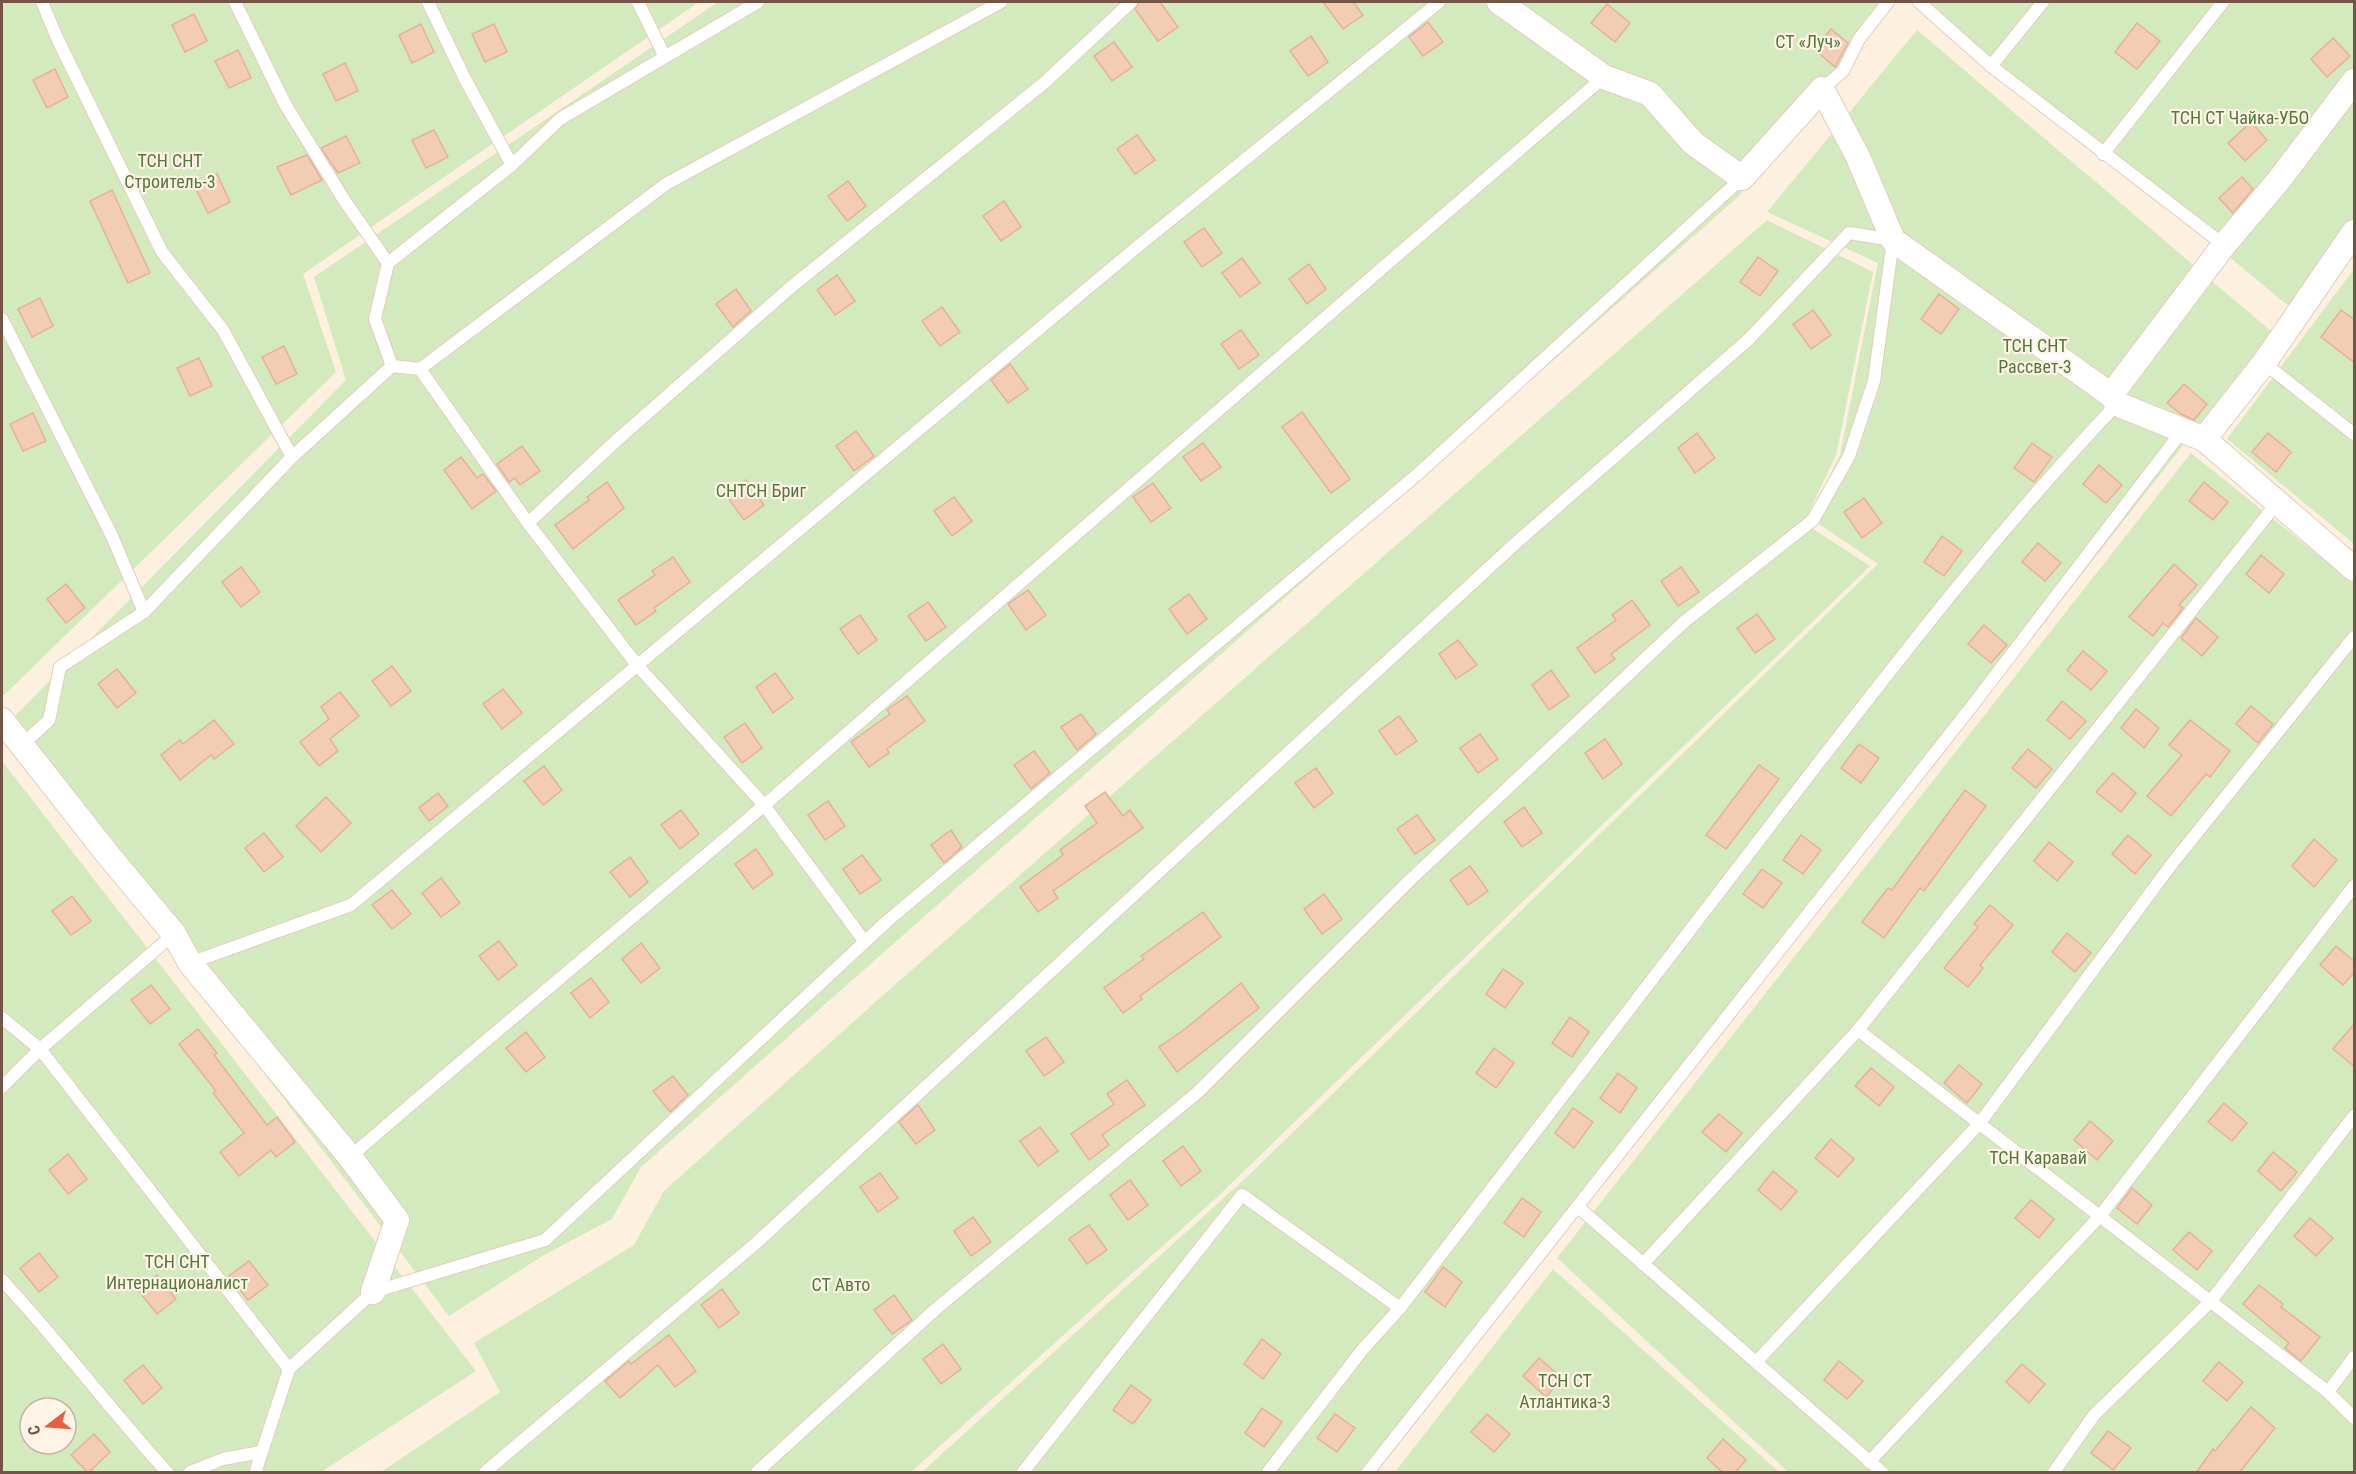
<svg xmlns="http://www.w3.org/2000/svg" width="2356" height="1474" viewBox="0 0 2356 1474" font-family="'Roboto Condensed',sans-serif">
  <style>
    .green { fill: #d2eabe; fill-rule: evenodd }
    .building { fill: #f3ccb6; stroke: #e6b196; stroke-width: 1.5 }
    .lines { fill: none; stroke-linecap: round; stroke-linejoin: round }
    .service-casing { stroke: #e3cdbe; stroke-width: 14 }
    .minor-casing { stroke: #e3cdbe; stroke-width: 26 }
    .service { stroke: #fff; stroke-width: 12 }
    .minor { stroke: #fff; stroke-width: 24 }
    .labels { text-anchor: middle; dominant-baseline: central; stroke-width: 4.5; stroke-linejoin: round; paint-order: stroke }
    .park-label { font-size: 18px; fill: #537a3e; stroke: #fff4e6 }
  </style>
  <rect width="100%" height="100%" fill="#fdf0df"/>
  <g class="green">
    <polygon points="2,2 699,2 303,274 336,372 2,697"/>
    <polygon points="718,2 1879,2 1858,29 1855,44 1837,70 1811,96 1739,196 641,1167 612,1219 544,1255 449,1316 2,729 346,380 314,277"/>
    <polygon points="1922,2 2354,2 2354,233 2291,308"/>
    <polygon points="1917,30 2272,332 1377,1472 922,1472 1249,1175 1878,564 1810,518 1840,455 1878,263 1767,212"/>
    <polygon points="1767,220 1873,272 1836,455 1804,523 1870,566 1215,1199 911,1472 381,1472 500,1392 474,1343 634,1245 664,1191 898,982"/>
    <polygon points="2354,269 2354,544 2227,439"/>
    <polygon points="2191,453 2354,584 2354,1472 1788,1472 1557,1258"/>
    <path d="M2,761L476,1371L321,1472H2ZM30,1408H66V1444H30Z"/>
    <polygon points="1553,1269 1779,1472 1395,1472"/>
  </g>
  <g class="building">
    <polygon points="1139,2 1160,2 1178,27 1158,41 1135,9"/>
    <polygon points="1323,2 1353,2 1363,15 1343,29"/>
    <polygon points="1607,4 1630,23 1615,42 1591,23"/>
    <polygon points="194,14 207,41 185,52 172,25"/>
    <polygon points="1428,22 1443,42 1423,56 1409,37"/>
    <polygon points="2137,23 2160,41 2137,69 2115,52"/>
    <polygon points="421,24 434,52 412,63 399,35"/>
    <polygon points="494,24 507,52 485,62 472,34"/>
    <polygon points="1831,29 1848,43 1835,67 1814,49"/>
    <polygon points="1311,36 1328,62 1308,76 1290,51"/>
    <polygon points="2333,38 2350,56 2327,77 2311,59"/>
    <polygon points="1114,42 1132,67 1112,81 1094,56"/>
    <polygon points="238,50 251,78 229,88 215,61"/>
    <polygon points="345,63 358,91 336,101 323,74"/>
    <polygon points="55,69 68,97 47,108 33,80"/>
    <polygon points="2251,122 2267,140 2245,161 2228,143"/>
    <polygon points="434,130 448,157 426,168 412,140"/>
    <polygon points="1137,135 1155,160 1135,174 1117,149"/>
    <polygon points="346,136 360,163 338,173 321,148"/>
    <polygon points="307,155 322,180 291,195 277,167"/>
    <polygon points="217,174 230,202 208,213 194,185"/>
    <polygon points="2242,177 2253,189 2233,213 2219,198"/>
    <polygon points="848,181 866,206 847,221 828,196"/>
    <polygon points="112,190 150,273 128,283 90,201"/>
    <polygon points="1004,201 1021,227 1001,241 983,216"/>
    <polygon points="1204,228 1222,253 1202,267 1184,242"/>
    <polygon points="1758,257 1778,271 1760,296 1740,282"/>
    <polygon points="1242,258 1260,283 1240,297 1222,273"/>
    <polygon points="1309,264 1326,289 1307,304 1289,279"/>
    <polygon points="837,275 855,301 835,315 817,290"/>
    <polygon points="736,289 751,311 733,327 716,304"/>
    <polygon points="1939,294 1959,309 1941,334 1921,319"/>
    <polygon points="40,298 53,326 32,337 18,309"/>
    <polygon points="942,307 960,332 940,346 922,321"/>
    <polygon points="1813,310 1831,335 1811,349 1793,324"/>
    <polygon points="2341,310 2355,320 2355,363 2321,337"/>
    <polygon points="1241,330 1259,355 1239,369 1221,344"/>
    <polygon points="284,346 297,374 276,384 262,357"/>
    <polygon points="199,358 212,386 190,396 177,368"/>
    <polygon points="1010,364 1028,389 1008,403 991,380"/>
    <polygon points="2184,384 2207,404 2194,420 2181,414 2167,403"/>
    <polygon points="1302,412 1350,479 1331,493 1282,427"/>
    <polygon points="33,413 46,441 23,451 10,424"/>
    <polygon points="856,431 874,456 854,471 836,446"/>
    <polygon points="1697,433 1715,458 1695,473 1678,448"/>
    <polygon points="2268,433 2291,452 2276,472 2252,452"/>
    <polygon points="1203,443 1221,467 1201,481 1183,457"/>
    <polygon points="2032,443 2052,457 2034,482 2014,468"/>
    <polygon points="522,446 540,471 520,485 515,478 509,482 497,464"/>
    <polygon points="461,457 477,478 483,474 496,491 472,509 444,470"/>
    <polygon points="2099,465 2122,485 2106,503 2083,484"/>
    <polygon points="746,480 764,505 744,520 726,495"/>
    <polygon points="607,482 624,508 573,549 555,525 589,500 587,497"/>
    <polygon points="2204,482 2228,502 2213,520 2189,501"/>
    <polygon points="1153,483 1171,508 1151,522 1133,497"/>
    <polygon points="954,497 972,521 952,536 934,511"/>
    <polygon points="1864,498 1882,523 1862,538 1844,512"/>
    <polygon points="1942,536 1962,551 1944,576 1924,562"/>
    <polygon points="2038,543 2061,563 2045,581 2022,562"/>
    <polygon points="2261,555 2284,574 2269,593 2246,574"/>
    <polygon points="673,557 690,582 654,608 656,611 636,625 618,600 655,575 652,571"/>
    <polygon points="2174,564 2197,585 2179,605 2183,608 2168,627 2163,623 2153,636 2129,617"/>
    <polygon points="241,567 260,592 241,607 222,582"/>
    <polygon points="1681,567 1699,592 1678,606 1661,581"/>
    <polygon points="66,584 85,608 66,623 47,599"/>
    <polygon points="1028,590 1046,615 1026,630 1008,604"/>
    <polygon points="1189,594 1207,619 1187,634 1169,609"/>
    <polygon points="1632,600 1650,625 1611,654 1615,659 1595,673 1577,648 1616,620 1612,615"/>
    <polygon points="928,602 946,627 926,641 908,616"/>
    <polygon points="1757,614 1775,639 1755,653 1737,628"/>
    <polygon points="860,615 877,640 858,654 840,629"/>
    <polygon points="2196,618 2218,637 2202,656 2181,638"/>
    <polygon points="1984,625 2007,645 1991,663 1968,644"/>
    <polygon points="1458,640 1477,665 1456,679 1439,654"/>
    <polygon points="2083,651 2107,671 2091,690 2067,670"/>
    <polygon points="392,666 411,691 391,706 372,681"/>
    <polygon points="117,669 136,693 117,708 98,684"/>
    <polygon points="1551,670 1569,696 1549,710 1532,685"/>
    <polygon points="775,673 793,698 773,713 756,687"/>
    <polygon points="503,689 522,713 502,729 483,704"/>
    <polygon points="340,692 359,716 330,739 338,751 319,766 300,742 329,719 321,707"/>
    <polygon points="907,696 925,721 887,749 889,753 869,767 851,742 890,714 887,710"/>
    <polygon points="2062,701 2086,721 2070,739 2047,720"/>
    <polygon points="2251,706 2273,724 2258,743 2236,724"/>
    <polygon points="2136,709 2159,728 2144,748 2121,728"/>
    <polygon points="1081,714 1096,734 1077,750 1061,727"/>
    <polygon points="1399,716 1417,741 1396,755 1379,731"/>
    <polygon points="214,720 234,744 214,759 211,755 180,780 161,755 180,740 183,744"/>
    <polygon points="2190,720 2230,751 2210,777 2206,774 2171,816 2147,796 2182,755 2169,745"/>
    <polygon points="745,723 762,748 742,763 724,737"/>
    <polygon points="1480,734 1498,759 1478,773 1460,748"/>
    <polygon points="1605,739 1622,764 1603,779 1585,753"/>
    <polygon points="1859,744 1879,758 1861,783 1841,768"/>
    <polygon points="2028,749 2052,769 2036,788 2012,768"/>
    <polygon points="1034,751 1050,773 1031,789 1014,765"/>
    <polygon points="1759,765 1779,779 1726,849 1706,835"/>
    <polygon points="544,766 562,790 543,805 524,781"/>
    <polygon points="1316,768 1333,793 1314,808 1295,783"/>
    <polygon points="2113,773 2136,793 2121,812 2096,792"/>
    <polygon points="1965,790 1986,806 1924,891 1920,888 1884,938 1862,922 1888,888 1892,890"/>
    <polygon points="1105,792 1123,816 1130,810 1143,828 1053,891 1058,898 1038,912 1020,887 1063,855 1060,850 1097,823 1085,806"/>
    <polygon points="438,793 448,806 429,821 419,808"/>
    <polygon points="326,797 351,823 321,852 296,826"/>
    <polygon points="828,801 845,826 825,840 808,815"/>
    <polygon points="1524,807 1542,833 1522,847 1504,822"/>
    <polygon points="681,810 699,834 680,849 661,825"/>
    <polygon points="1417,815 1435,840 1415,854 1397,829"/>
    <polygon points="951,830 962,847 944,863 931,845"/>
    <polygon points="264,833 283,857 264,872 245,848"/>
    <polygon points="1801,835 1821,850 1803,874 1783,860"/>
    <polygon points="2128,835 2151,855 2135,874 2112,854"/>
    <polygon points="2314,839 2337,860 2314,887 2292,866"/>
    <polygon points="2049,842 2073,862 2057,881 2034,861"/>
    <polygon points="756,849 773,874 753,889 735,864"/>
    <polygon points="862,855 881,880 860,894 843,869"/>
    <polygon points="630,857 648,882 630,897 610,872"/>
    <polygon points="1470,866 1488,891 1468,905 1450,880"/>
    <polygon points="1762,869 1782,883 1763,908 1743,894"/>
    <polygon points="441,878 460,903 441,917 422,893"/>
    <polygon points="392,890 411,914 392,929 372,905"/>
    <polygon points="1324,894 1342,919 1322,934 1304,909"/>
    <polygon points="72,896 91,921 71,935 52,911"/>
    <polygon points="1990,905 2013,925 1980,965 1983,968 1968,987 1944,968 1978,927 1974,924"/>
    <polygon points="1203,912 1221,937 1140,996 1142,999 1123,1013 1104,988 1144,959 1141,956"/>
    <polygon points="2067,933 2091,953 2075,972 2052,952"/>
    <polygon points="499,941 517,965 498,980 479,956"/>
    <polygon points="641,943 660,968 641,983 622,959"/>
    <polygon points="2336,946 2355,962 2355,972 2343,985 2320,965"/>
    <polygon points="1503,969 1523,983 1505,1008 1486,994"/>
    <polygon points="591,978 609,1002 590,1018 571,993"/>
    <polygon points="1241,983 1259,1008 1177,1072 1159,1047 1185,1029"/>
    <polygon points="151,985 170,1009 150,1024 131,1000"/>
    <polygon points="1570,1017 1589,1032 1572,1057 1552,1043"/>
    <polygon points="2355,1023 2355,1067 2333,1049"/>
    <polygon points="198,1029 217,1053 214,1055 267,1125 277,1117 295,1142 276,1157 271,1150 239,1176 220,1152 244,1133 213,1093 216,1091 179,1044"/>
    <polygon points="526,1032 545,1057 526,1072 506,1048"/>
    <polygon points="1046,1037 1064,1062 1044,1076 1026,1051"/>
    <polygon points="1494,1048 1514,1063 1496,1088 1476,1073"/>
    <polygon points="1959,1065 1982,1084 1967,1103 1944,1083"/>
    <polygon points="1871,1068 1894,1087 1879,1106 1855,1086"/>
    <polygon points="1618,1073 1637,1088 1620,1113 1600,1098"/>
    <polygon points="673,1076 688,1095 670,1112 653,1091"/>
    <polygon points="1127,1080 1145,1105 1102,1135 1109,1145 1089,1160 1071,1134 1114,1104 1107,1094"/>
    <polygon points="2224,1103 2247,1123 2232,1141 2208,1122"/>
    <polygon points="918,1105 935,1130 916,1144 899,1122"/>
    <polygon points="1573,1108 1593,1122 1574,1148 1555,1133"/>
    <polygon points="1719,1114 1742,1133 1726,1152 1702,1132"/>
    <polygon points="2090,1121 2113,1141 2097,1160 2074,1140"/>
    <polygon points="1040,1127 1058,1151 1038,1166 1020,1141"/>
    <polygon points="1831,1139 1854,1159 1838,1177 1815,1158"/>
    <polygon points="1183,1146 1201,1171 1181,1186 1163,1161"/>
    <polygon points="2273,1152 2297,1172 2281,1191 2258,1171"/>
    <polygon points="68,1154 87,1179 68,1194 49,1170"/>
    <polygon points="1773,1171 1797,1191 1781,1210 1758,1190"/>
    <polygon points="880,1173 898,1198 878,1212 860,1187"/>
    <polygon points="1130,1180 1148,1205 1128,1220 1110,1195"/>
    <polygon points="2132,1188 2152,1205 2137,1224 2117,1208"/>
    <polygon points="1522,1198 1541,1212 1524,1237 1504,1223"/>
    <polygon points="2031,1200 2054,1219 2039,1238 2015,1218"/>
    <polygon points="973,1217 991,1242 971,1256 954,1231"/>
    <polygon points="2310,1218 2333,1238 2316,1256 2294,1236"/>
    <polygon points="1089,1225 1107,1250 1087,1264 1069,1239"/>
    <polygon points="2189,1232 2212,1251 2197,1270 2173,1250"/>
    <polygon points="39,1253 58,1277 39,1292 20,1268"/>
    <polygon points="249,1261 268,1285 248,1300 229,1276"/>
    <polygon points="1443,1267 1462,1282 1445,1307 1425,1292"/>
    <polygon points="157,1275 176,1299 157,1314 138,1290"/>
    <polygon points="2259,1285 2283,1304 2281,1307 2320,1337 2301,1361 2285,1348 2289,1343 2243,1304"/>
    <polygon points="722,1289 739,1313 719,1328 701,1305"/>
    <polygon points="894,1295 912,1320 892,1334 874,1310"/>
    <polygon points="669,1335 696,1371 675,1387 658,1365 620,1398 605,1381 629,1361 631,1364"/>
    <polygon points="1262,1339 1281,1354 1263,1379 1244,1364"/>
    <polygon points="943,1344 961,1369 941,1384 923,1359"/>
    <polygon points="1539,1358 1562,1378 1546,1397 1523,1376"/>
    <polygon points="1839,1361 1863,1381 1847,1399 1824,1380"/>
    <polygon points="2219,1362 2243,1382 2227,1401 2203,1381"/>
    <polygon points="2022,1364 2045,1384 2029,1403 2006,1382"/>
    <polygon points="143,1365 162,1388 143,1404 124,1380"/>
    <polygon points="1131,1385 1151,1400 1133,1424 1113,1410"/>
    <polygon points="2251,1407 2275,1428 2239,1473 2196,1473 2213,1449 2215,1451"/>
    <polygon points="1262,1408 1282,1422 1264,1447 1245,1433"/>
    <polygon points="1335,1414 1355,1428 1337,1452 1317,1438"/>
    <polygon points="1487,1414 1510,1434 1494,1452 1471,1432"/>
    <polygon points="2108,1431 2131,1448 2113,1470 2091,1453"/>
    <polygon points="94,1434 110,1452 88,1473 71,1455"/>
    <polygon points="1723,1439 1746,1460 1735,1473 1723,1473 1707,1458"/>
  </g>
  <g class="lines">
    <defs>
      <g id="service">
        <polyline points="42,2 57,38 162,252 223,330 292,457"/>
        <polyline points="235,2 285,104 344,200 388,263"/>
        <polyline points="428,2 465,79 512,165"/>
        <polyline points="638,2 665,57"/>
        <polyline points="1919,2 1991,66 2224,245"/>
        <polyline points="1991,66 2043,2"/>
        <polyline points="1822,89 1843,71 1859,39 1888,2"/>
        <polyline points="2103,154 2223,2"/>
        <polyline points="2,319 112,536 144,612"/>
        <polyline points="2264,363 2354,434"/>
        <polyline points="392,366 375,319 388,263 512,165 560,119 758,2"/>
        <polyline points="420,369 528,523 637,665 764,805 865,942"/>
        <polyline points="2277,503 1858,1030 2328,1392 2354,1418"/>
        <polyline points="528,523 617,440 791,287 1044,83 1131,2"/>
        <polyline points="22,745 49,720 60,667 144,612 292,457 392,366 420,369 666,184 1001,2"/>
        <polyline points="190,963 351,905 1137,247 1439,2"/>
        <polyline points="2,1018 40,1049 289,1369"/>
        <polyline points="2,1087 40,1049 174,934"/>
        <path d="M350,1157C488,1037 630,921 768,802C1047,560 1324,317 1604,77"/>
        <polyline points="1578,1207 1882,1472"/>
        <polyline points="1643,1264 1858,1030"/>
        <path d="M2,1280C60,1342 110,1410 167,1472"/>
        <polyline points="1756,1362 1979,1124 2171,865 2354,637"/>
        <polyline points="2328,1392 2354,1357"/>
        <polyline points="1869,1462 2100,1216 2354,886"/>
        <polyline points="190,1472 223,1459 261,1452"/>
        <polyline points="257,1472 256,1470 289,1369 373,1292 545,1240 885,923 1419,473 1742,178"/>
        <polyline points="485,1472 755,1244 1518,541 1749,339 1849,233 1893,240 1874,381 1849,456 1813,520 1684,622 1408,882 1198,1092 937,1308 757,1472"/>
        <polyline points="1023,1472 1242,1195 1400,1308"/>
        <path d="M1268,1472L1363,1349L1400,1308C1535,1131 1670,954 1806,779C1906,650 2005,522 2117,404"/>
        <polyline points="1368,1472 1972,706 2182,431"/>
        <polyline points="2054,1472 2094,1415 2210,1302 2354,1116"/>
      </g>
      <g id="minor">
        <polyline points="1499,2 1604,77 1650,94 1693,143 1742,178 1822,89 1858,157 1893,240 2111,395 2117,404 2204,439 2354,569"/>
        <polyline points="2111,395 2224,245 2279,180 2354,81"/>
        <polyline points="2204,439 2264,363 2354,232"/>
        <polyline points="2,720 109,856 174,934 190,963 350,1157 397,1220 373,1292"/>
      </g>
    </defs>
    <use href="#service" class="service-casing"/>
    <use href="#minor" class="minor-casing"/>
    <use href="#service" class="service"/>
    <use href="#minor" class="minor"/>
  </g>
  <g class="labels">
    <g class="park-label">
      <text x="1808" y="41">СТ «Луч»</text>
      <text x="2240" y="117">ТСН СТ Чайка-УБО</text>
      <text x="170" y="160">ТСН СНТ<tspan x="170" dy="21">Строитель-3</tspan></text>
      <text x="2035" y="345">ТСН СНТ<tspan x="2035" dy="21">Рассвет-3</tspan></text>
      <text x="761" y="490">СНТСН Бриг</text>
      <text x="2038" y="1157">ТСН Каравай</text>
      <text x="177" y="1261">ТСН СНТ<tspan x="177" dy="21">Интернационалист</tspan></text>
      <text x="841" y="1284">СТ Авто</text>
      <text x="1565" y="1380">ТСН СТ<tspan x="1565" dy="21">Атлантика-3</tspan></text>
    </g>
  </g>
  <rect width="2356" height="1474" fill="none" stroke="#735446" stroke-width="6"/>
  <g transform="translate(48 1426) rotate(253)"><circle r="28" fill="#fff4e6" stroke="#c7b4a6" stroke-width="1.5"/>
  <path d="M0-4.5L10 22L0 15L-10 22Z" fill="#eb5e3f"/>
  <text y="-9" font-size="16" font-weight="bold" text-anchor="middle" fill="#735446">С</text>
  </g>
</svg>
